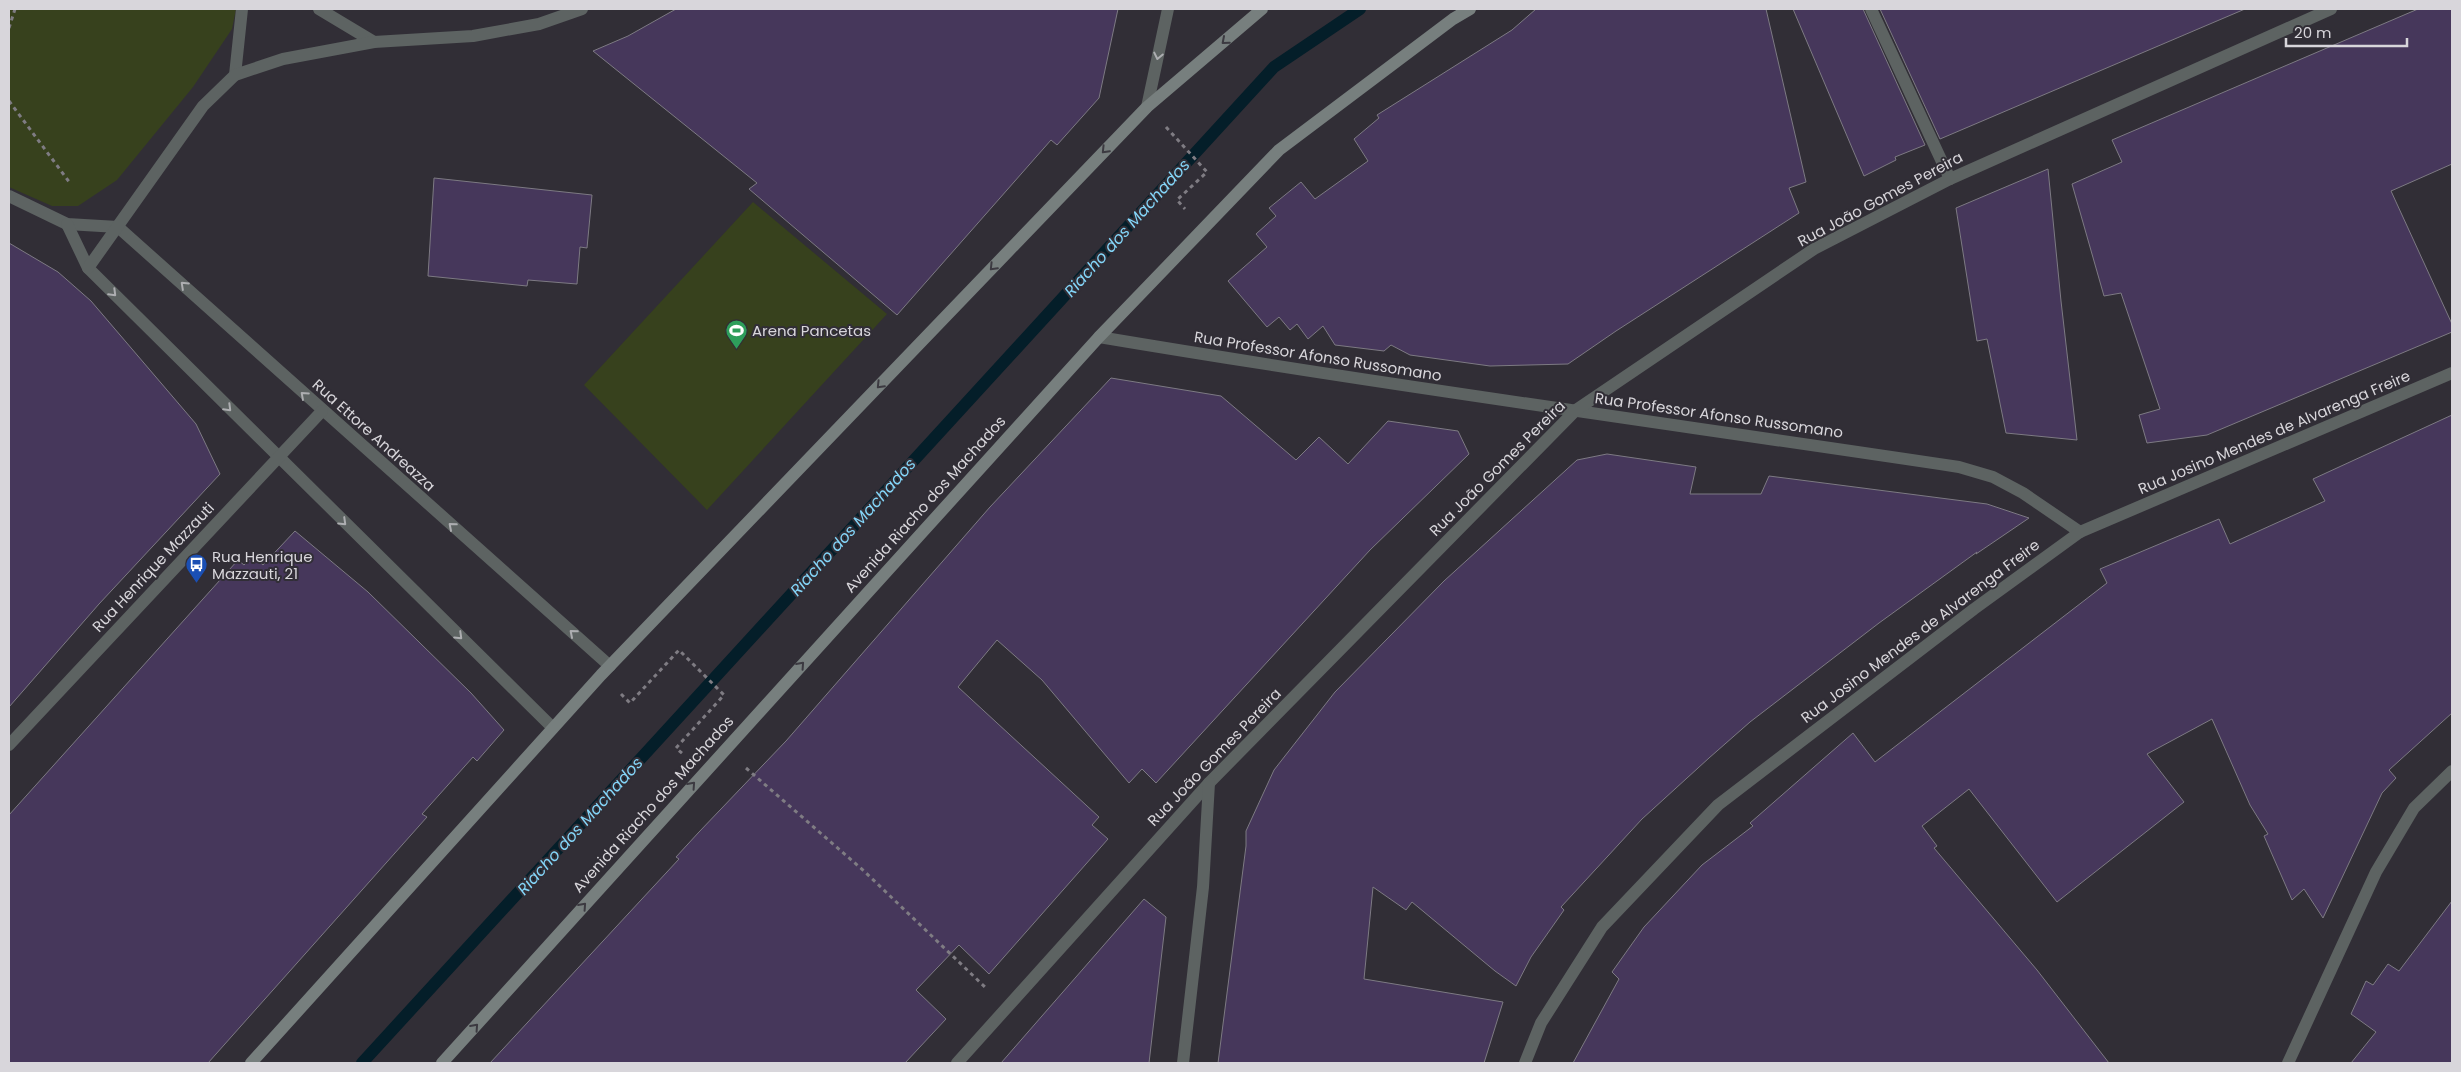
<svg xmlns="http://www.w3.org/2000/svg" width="2461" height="1072" viewBox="0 0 2461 1072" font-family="Poppins,sans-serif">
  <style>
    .green { fill: #37411d }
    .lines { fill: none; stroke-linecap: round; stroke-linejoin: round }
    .stream { stroke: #041e29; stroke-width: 12 }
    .building { fill: #46375b; stroke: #7d7a83 }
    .path { stroke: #7f7c83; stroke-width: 3; stroke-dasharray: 4 4; stroke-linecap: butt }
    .street { stroke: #5d6362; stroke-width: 12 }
    .secondary { stroke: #777f7e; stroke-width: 12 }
    .oneway { stroke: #3c3a41 }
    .oneway2 { stroke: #adaeb1 }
    .labels { text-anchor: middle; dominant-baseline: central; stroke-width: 4; stroke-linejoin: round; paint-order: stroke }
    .street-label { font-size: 15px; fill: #d8d6db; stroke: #312e36 }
    .poi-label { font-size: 15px; fill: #d8d6db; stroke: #312e36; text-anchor: start }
    .water-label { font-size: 16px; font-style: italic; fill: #84d6f9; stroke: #312e36 }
  </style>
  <rect width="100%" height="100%" fill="#312e36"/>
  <g class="green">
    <polygon points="9,9 236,9 232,29 193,87 117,180 78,206 52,206 9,187"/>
    <polygon points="753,202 887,314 707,510 584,385"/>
  </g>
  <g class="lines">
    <polyline class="stream" points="362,1063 1274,67 1360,9"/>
  </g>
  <g class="building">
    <polygon points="676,9 1118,9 1099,98 1057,145 1051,140 897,315 749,189 757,183 593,51 628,36"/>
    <polygon points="1536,9 1766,9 1806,182 1789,188 1799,213 1616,331 1568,364 1490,366 1410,355 1391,345 1384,351 1335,345 1323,326 1308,339 1297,324 1290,330 1279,317 1267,327 1228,281 1267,247 1256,234 1276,216 1269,208 1301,182 1315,199 1368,161 1354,139 1379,118 1377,115 1512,30"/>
    <polygon points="1793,9 1863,9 1925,145 1895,157 1896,160 1864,176"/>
    <polygon points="1880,9 2245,9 1940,139"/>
    <polygon points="2418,9 2452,9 2452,164 2391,191 2452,324 2452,332 2207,435 2147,443 2139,415 2160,409 2121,293 2104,296 2072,184 2122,162 2112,140"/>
    <polygon points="2048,169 2061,301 2077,440 2006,433 1987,339 1977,341 1956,208"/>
    <polygon points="434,178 592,195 587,248 580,247 577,284 528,280 527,286 428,276"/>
    <polygon points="9,243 58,272 91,301 196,424 220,474 99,604 9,707"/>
    <polygon points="1111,378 1221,396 1296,460 1319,437 1348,464 1388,421 1458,431 1469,454 1370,550 1156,783 1142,769 1129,783 1042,680 997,640 958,687 1099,817 1092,825 1108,839 989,974 959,945 916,990 946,1019 905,1063 490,1063 679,859 676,857 699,832 786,741 990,507"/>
    <polygon points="2452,415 2452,713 2389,770 2396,778 2382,793 2323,918 2304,889 2292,900 2264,836 2268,834 2250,805 2212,719 2147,754 2184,802 2057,902 1969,789 1922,826 1937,846 1934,848 2037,970 2109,1063 1573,1063 1619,979 1612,972 1644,927 1702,865 1753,826 1750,823 1853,733 1875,762 2107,583 2100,569 2219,519 2230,544 2325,501 2313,479"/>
    <polygon points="1607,454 1696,467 1690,494 1761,494 1769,476 1987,504 2029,518 1976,554 1977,552 1879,623 1750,722 1709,758 1642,819 1561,907 1564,910 1531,957 1516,986 1495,971 1412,902 1406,910 1373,887 1364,979 1503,1002 1484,1063 1218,1063 1246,846 1246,831 1274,770 1335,692 1444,581 1577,460"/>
    <polygon points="295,531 368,592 471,693 504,730 477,761 473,757 422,814 427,817 208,1063 9,1063 9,815 238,560 244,565 253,556 263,565"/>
    <polygon points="1144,899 1166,917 1149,1063 1001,1063"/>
    <polygon points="2452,901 2452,1063 2351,1063 2376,1032 2351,1014 2366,981 2373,985 2388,964 2399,971"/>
  </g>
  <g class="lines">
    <g class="path">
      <polyline points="9,28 15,9"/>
      <polyline points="9,101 70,183"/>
      <polyline points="1166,127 1207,172 1177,200 1185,209"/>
      <polyline points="621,694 630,703 679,650 724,695 676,748 684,755"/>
      <polyline points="746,768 864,871 986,988"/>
    </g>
    <g class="street">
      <polyline points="319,9 374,42"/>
      <polyline points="1871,9 1950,179"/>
      <polyline points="235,75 242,9"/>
      <polyline points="1147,107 1168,9"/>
      <polyline points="9,196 67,224 118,227 610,666"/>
      <polyline points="67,224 88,268 552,727"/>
      <polyline points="88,268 203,106 235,75 283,59 374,42 473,36 539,24 582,9"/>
      <path d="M1099,337C1385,385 1672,424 1959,467L1993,477L2023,493L2080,532"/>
      <polyline points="9,745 322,411"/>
      <polyline points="957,1063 1209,783 1576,410 1814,249 1950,179 2331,9"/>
      <polyline points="1183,1063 1203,887 1209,783"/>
      <polyline points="1525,1063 1541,1023 1602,927 1718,805 1974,609 2080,532 2452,373"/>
      <polyline points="2288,1063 2376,872 2414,808 2452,771"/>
    </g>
    <g class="secondary">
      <polyline points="251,1063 601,675 1147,107 1262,9"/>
      <polyline points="442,1063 1099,337 1203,229 1279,150 1453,19 1470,9"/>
    </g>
  </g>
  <defs><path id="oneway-chevron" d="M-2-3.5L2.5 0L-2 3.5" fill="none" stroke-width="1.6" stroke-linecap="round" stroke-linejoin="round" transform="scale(1.25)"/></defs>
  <g class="oneway">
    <use href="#oneway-chevron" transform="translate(1225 41) rotate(139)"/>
    <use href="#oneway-chevron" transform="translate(1105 150) rotate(134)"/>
    <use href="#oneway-chevron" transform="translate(993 267) rotate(134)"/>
    <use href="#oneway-chevron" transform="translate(880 385) rotate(134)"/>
    <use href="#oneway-chevron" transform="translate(801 665) rotate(-48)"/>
    <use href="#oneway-chevron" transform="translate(692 785) rotate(-48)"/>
    <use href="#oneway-chevron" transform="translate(583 906) rotate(-48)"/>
    <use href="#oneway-chevron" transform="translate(475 1027) rotate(-48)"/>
  </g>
  <g class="oneway2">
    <use href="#oneway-chevron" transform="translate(1158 56) rotate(102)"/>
    <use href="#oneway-chevron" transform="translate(184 285) rotate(-137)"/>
    <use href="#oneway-chevron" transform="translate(113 293) rotate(45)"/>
    <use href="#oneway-chevron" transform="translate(304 395) rotate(-138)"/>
    <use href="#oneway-chevron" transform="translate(228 408) rotate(45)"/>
    <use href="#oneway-chevron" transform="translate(343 522) rotate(44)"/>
    <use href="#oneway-chevron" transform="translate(452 526) rotate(-139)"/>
    <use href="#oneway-chevron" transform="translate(573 633) rotate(-139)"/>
    <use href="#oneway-chevron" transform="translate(459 636) rotate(44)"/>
  </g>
  <defs>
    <symbol id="stadium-pin" viewBox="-11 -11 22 30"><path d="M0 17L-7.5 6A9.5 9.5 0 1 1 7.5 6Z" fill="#2e9e5b" stroke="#312e36"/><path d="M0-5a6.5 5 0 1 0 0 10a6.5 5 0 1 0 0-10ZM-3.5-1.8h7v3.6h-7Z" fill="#fff"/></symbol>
    <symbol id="bus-pin" viewBox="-11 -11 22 30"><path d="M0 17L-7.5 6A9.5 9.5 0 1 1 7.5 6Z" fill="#1a4fb4" stroke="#312e36"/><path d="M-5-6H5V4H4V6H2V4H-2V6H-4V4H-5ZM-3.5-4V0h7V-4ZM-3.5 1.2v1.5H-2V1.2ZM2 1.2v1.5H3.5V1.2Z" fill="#fff"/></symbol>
  </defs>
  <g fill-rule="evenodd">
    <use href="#stadium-pin" x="724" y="318" width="25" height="34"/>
    <use href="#bus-pin" x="184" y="552" width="25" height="34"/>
  </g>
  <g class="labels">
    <g class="street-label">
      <text transform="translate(1880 199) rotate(-28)">Rua João Gomes Pereira</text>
      <text transform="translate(1318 356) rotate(9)">Rua Professor Afonso Russomano</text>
      <text transform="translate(1719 415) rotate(8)">Rua Professor Afonso Russomano</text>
      <text transform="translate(2274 432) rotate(-23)">Rua Josino Mendes de Alvarenga Freire</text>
      <text transform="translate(374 435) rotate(42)">Rua Ettore Andreazza</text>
      <text transform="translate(1497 468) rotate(-45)">Rua João Gomes Pereira</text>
      <text transform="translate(925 504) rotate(-48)">Avenida Riacho dos Machados</text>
      <text transform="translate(153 567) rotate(-47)">Rua Henrique Mazzauti</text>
      <text transform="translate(1920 631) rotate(-37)">Rua Josino Mendes de Alvarenga Freire</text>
      <text transform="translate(1214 757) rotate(-46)">Rua João Gomes Pereira</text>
      <text transform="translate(653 804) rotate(-48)">Avenida Riacho dos Machados</text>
    </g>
    <g class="poi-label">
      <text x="752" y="330">Arena Pancetas</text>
      <text x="212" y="556">Rua Henrique<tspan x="212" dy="17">Mazzauti, 21</tspan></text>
    </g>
    <g class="water-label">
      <text transform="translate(1127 228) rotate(-48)">Riacho dos Machados</text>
      <text transform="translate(853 527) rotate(-48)">Riacho dos Machados</text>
      <text transform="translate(580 826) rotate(-48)">Riacho dos Machados</text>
    </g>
  </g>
  <rect width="2461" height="1072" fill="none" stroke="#d8d6db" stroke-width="20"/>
  <path d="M2286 38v8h121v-8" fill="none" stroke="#d8d6db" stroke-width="2.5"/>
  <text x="2294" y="38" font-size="15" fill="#d8d6db" stroke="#312e36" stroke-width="4" paint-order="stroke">20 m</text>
</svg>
